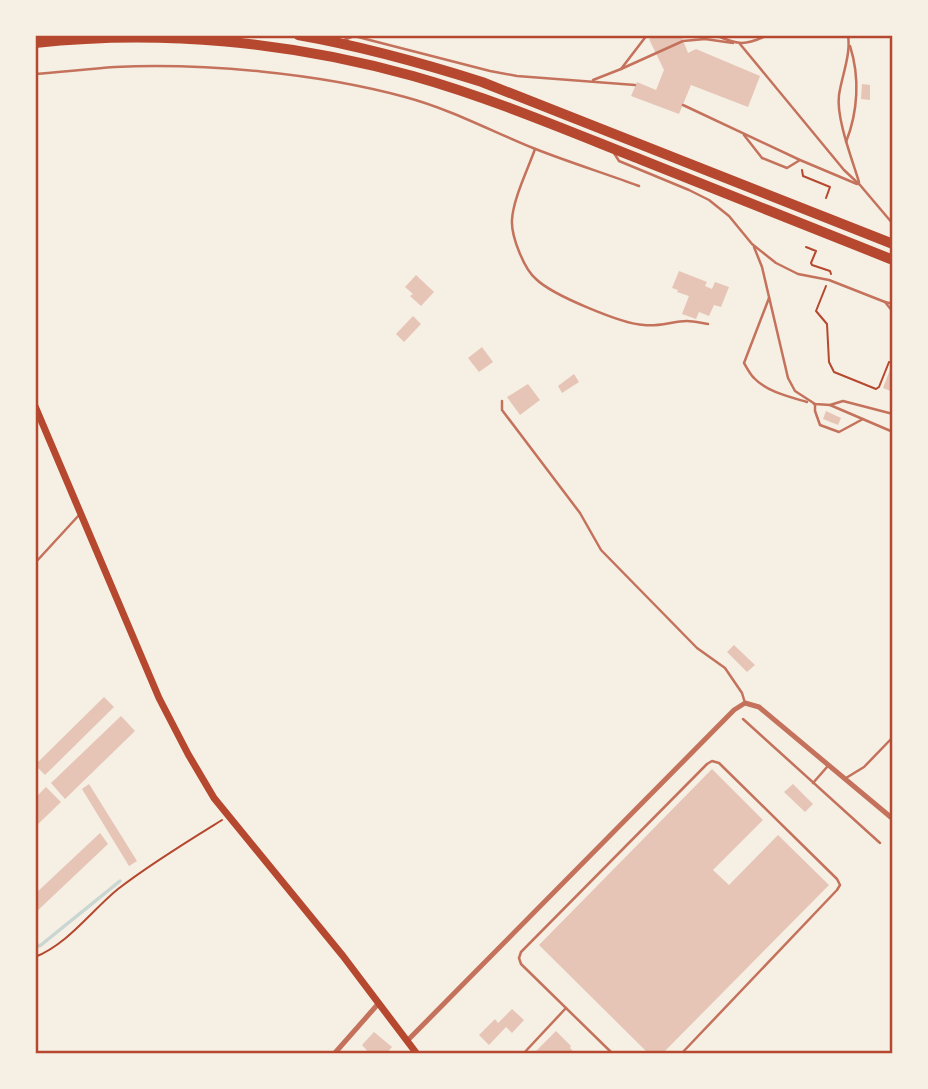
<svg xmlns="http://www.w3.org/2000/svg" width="928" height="1089" viewBox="0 0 928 1089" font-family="'Open Sans',sans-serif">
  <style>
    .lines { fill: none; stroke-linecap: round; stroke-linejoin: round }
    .stream { stroke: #c9d6d2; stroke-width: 3.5 }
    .building { fill: #e6c5b7 }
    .path { stroke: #b5482f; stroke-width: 2 }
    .service { stroke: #c5725c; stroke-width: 2.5 }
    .minor { stroke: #c5725c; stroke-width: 5 }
    .secondary { stroke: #b5482f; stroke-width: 7 }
    .motorway { stroke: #b5482f; stroke-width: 10 }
    .neatline { fill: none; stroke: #b5482f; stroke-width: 2.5 }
  </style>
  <rect width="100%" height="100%" fill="#f6efe4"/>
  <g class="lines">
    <polyline class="stream" points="35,947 41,945 120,881"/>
  </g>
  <g class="building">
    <polygon points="658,35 681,35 688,53 696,49 760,76 748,107 691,85 679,114 631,96 637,82 656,90 664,70 649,39"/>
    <polygon points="862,84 870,85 870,100 861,99"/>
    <polygon points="679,271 707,282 705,286 712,289 715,282 729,287 721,307 714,305 709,316 699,312 696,319 682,314 689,296 677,292 678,290 672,288"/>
    <polygon points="416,275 434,292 421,306 410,296 413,294 405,287"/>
    <polygon points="413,316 421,324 404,342 396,334"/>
    <polygon points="482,347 493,362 479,372 468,358"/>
    <polygon points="891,367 893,367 893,392 883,388"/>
    <polygon points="574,374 579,382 562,393 558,386"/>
    <polygon points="528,384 540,400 520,415 507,397"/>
    <polygon points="826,411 841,418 838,425 823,419"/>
    <polygon points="734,645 755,665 747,672 727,652"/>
    <polygon points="104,697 114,707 45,775 35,765"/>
    <polygon points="121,716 135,731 65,799 51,783"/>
    <polygon points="712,769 763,820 713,870 729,885 778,835 829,885 662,1054 649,1054 539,945"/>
    <polygon points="89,784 137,861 129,866 82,789"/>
    <polygon points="793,784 813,804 805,812 784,792"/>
    <polygon points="46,787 61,802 35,827 35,798"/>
    <polygon points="100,833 108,844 35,913 35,894"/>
    <polygon points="512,1009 524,1020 512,1033 506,1027 489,1045 479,1035 495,1019 498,1023"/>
    <polygon points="556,1031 571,1046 570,1048 576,1054 533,1054"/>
    <polygon points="374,1032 392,1047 386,1054 370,1054 362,1045"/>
  </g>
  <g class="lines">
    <g class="path">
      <polyline points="802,170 803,176 830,187 826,198"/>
      <polyline points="806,247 816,251 811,263 812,265 830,271 831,274"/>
      <polyline points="826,286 816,311 827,324 829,362 834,372 876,389 879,387 889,362 893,363"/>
      <path d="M35,957C68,944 91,911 118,889C150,864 188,841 222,820"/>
    </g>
    <g class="service">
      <path d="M715,35C738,45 745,46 768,35"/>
      <path d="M848,35C851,55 842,75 839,95C836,118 852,159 859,182"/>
      <polyline points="344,40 354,36 490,71 517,76 635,85"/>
      <polyline points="740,44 844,170 860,185 893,224"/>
      <polyline points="621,69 683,41 705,39 733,43"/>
      <path d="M35,74C61,72 88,69 115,67C205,63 317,73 405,97C450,109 491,131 533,148C568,162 604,173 639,186"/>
      <polyline points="593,80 621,69 647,35"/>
      <polyline points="683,105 800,160 857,184"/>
      <polyline points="744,135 762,158 787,168 800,160"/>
      <path d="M846,142C858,112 860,77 850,46"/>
      <path d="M535,149C528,169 513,199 512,220C511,236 524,269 536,279C552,295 622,324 644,325C659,327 673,321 687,321C694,321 701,323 708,324"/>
      <polyline points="614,153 619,161 689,190 709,200 729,216 752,244 776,263 798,274 829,280 885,302 893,312"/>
      <polyline points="754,247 762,267 788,378 795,391 815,404 830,405 893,432"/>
      <path d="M769,298L744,363C747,368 750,374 754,378C767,392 790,397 807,402"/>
      <polyline points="885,302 893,304"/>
      <polyline points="502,401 502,410 580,513 601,550 697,648 725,668 742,693 745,703"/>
      <polyline points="814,404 815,404 815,411 820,425 839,432 863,419"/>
      <polyline points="830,405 843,401 893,414"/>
      <polyline points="35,563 80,514"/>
      <polyline points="743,719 880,843"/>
      <polyline points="893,751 891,752 893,754"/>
      <polyline points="846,778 864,767 893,737"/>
      <polyline points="813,783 827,767"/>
      <polyline points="523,1054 566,1008"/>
      <polyline points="613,1054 521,964 519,958 521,952 707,764 712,761 719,763 837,879 840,885 837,890 681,1054"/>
    </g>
    <g class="minor">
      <polyline points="407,1041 734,710 745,703 759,707 893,819"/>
      <polyline points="334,1054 378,1004"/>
    </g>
    <polyline class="secondary" points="35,406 159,698 188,754 214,798 343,956 417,1054"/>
    <g class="motorway">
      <path d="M298,35C361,46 422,63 482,82L893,244"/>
      <path d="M35,43C161,29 291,42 413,76C491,98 566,130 642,160C726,193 809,227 893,260"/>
    </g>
  </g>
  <rect width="928" height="1089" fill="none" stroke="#f6efe4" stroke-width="74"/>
  <rect x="37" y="37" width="854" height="1015" class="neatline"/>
</svg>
